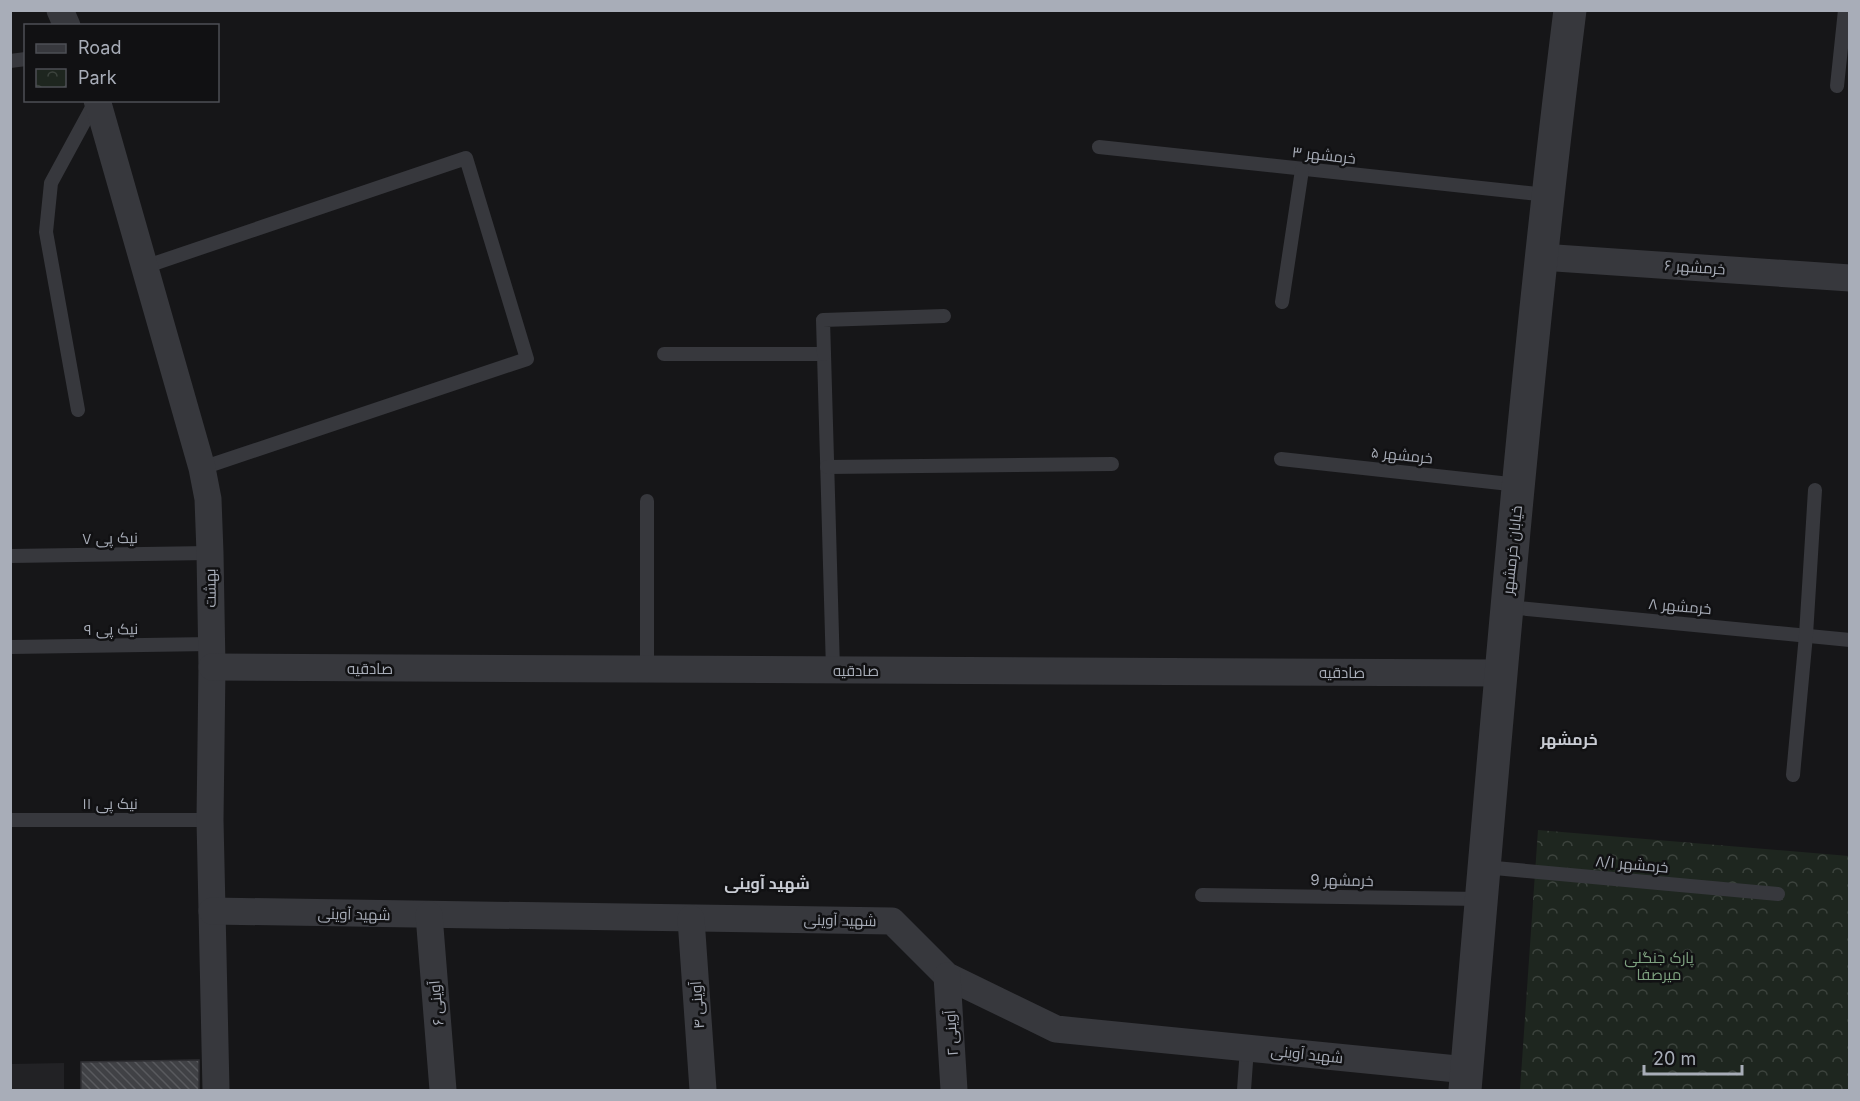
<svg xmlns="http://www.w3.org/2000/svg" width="1860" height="1101" viewBox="0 0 1860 1101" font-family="Inter,Cairo,sans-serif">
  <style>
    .built { fill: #222225 }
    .park { fill: url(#park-crowns) }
    .building { fill: url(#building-back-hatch); stroke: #303034; stroke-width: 1.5 }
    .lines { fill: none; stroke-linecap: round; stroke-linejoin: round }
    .service { stroke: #37383d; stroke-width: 14 }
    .minor { stroke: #37383d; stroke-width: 27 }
    .tertiary { stroke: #37383d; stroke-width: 33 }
    .labels { text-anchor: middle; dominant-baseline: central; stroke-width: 5; stroke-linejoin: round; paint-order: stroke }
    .street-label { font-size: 15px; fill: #a8adb8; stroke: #111113 }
    .park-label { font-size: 15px; fill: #7fa381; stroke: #111113 }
    .neighbourhood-label { font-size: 16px; font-weight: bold; fill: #c9ccd4; stroke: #111113 }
  </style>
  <defs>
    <pattern id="park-crowns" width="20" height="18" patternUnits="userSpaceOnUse" patternTransform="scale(1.5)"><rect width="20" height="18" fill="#1e261f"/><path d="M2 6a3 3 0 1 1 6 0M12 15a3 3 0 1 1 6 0" fill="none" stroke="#3c433d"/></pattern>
    <pattern id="building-back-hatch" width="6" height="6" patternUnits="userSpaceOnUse" patternTransform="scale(1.5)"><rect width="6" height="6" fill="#404145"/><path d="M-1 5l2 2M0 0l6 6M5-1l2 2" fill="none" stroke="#595a5e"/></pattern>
  </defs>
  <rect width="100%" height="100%" fill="#161618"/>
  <polygon class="built" points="64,1063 64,1090 11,1090 11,1064"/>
  <polygon class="park" points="1538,830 1849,856 1849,1090 1520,1090"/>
  <polygon class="building" points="199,1060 199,1090 81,1090 81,1062"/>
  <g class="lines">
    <g class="service">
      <polyline points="10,61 26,59"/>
      <polyline points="1837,86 1845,10"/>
      <polyline points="1099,147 1547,195"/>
      <polyline points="144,267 466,158 527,359 202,468"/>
      <polyline points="1282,302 1302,170"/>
      <polyline points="664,354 824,354 833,670"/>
      <polyline points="824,354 823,320 944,316"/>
      <polyline points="78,410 46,232 51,183 95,102"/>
      <polyline points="1281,459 1519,485"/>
      <polyline points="827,467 1112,464"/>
      <polyline points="647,501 647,669"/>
      <polyline points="10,556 210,553"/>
      <polyline points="1507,607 1850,640"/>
      <polyline points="10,647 211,644"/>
      <polyline points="1793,775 1806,635 1815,490"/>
      <polyline points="10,820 210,820"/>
      <polyline points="1484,867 1778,894"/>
      <polyline points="1202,895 1481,899"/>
      <polyline points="1244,1090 1247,1048"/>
    </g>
    <g class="minor">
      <polyline points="60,10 67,26"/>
      <polyline points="97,100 202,468 208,499 210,553 212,667 210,820 216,1090"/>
      <polyline points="1541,257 1850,278"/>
      <polyline points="212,667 1501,673"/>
      <polyline points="212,911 892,921 947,976 1056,1029 1467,1070"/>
      <polyline points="429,915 443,1090"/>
      <polyline points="691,919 703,1090"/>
      <polyline points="947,976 954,1090"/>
    </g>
    <path class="tertiary" d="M1465,1090C1496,730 1525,369 1570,10"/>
  </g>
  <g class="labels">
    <g class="street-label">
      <text transform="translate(1324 155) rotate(6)">خرمشهر ۳</text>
      <text transform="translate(1695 267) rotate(4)">خرمشهر ۶</text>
      <text transform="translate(1402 455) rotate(6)">خرمشهر ۵</text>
      <text transform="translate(110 538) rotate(-1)">نیک پی ۷</text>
      <text transform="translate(1512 550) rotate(-84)">خیابان خرمشهر</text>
      <text transform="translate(210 588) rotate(-91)">بهشت</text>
      <text transform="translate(1680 606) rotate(5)">خرمشهر ۸</text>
      <text transform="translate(111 629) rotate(-1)">نیک پی ۹</text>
      <text x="370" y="668">صادقیه</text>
      <text x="856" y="670">صادقیه</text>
      <text x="1342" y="672">صادقیه</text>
      <text x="110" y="803">نیک پی ۱۱</text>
      <text transform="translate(1632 864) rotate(5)">خرمشهر ۸/۱</text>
      <text transform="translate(1342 880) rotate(1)">خرمشهر 9</text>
      <text transform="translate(354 914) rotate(1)">شهید آوینی</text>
      <text transform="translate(840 920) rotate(1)">شهید آوینی</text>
      <text transform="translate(436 1003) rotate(-95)">آوینی ۶</text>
      <text transform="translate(697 1005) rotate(-94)">آوینی ۴</text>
      <text transform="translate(951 1033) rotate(-94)">آوینی ۲</text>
      <text transform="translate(1307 1054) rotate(6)">شهید آوینی</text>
    </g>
    <g class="park-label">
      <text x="1659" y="957">پارک جنگلی<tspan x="1659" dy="17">میرصفا</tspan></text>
    </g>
    <g class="neighbourhood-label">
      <text x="1569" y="739">خرمشهر</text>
      <text x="767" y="883">شهید آوینی</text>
    </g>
  </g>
  <rect width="1860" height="1101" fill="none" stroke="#a8adb8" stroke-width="24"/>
  <rect x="24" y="24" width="195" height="78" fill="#111113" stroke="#4d4f55" stroke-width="1.5"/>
  <rect x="36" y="44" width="30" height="9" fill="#37383d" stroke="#4d4f55" stroke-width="1.5"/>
  <text x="78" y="54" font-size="18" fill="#a8adb8">Road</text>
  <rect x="36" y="69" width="30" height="18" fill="url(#park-crowns)" stroke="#4d4f55" stroke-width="1.5"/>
  <text x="78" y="84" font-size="18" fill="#a8adb8">Park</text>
  <path d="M1644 1065v9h98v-9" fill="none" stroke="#a8adb8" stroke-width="3"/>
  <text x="1653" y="1065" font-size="18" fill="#a8adb8" stroke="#111113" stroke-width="4.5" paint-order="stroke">20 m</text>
</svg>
